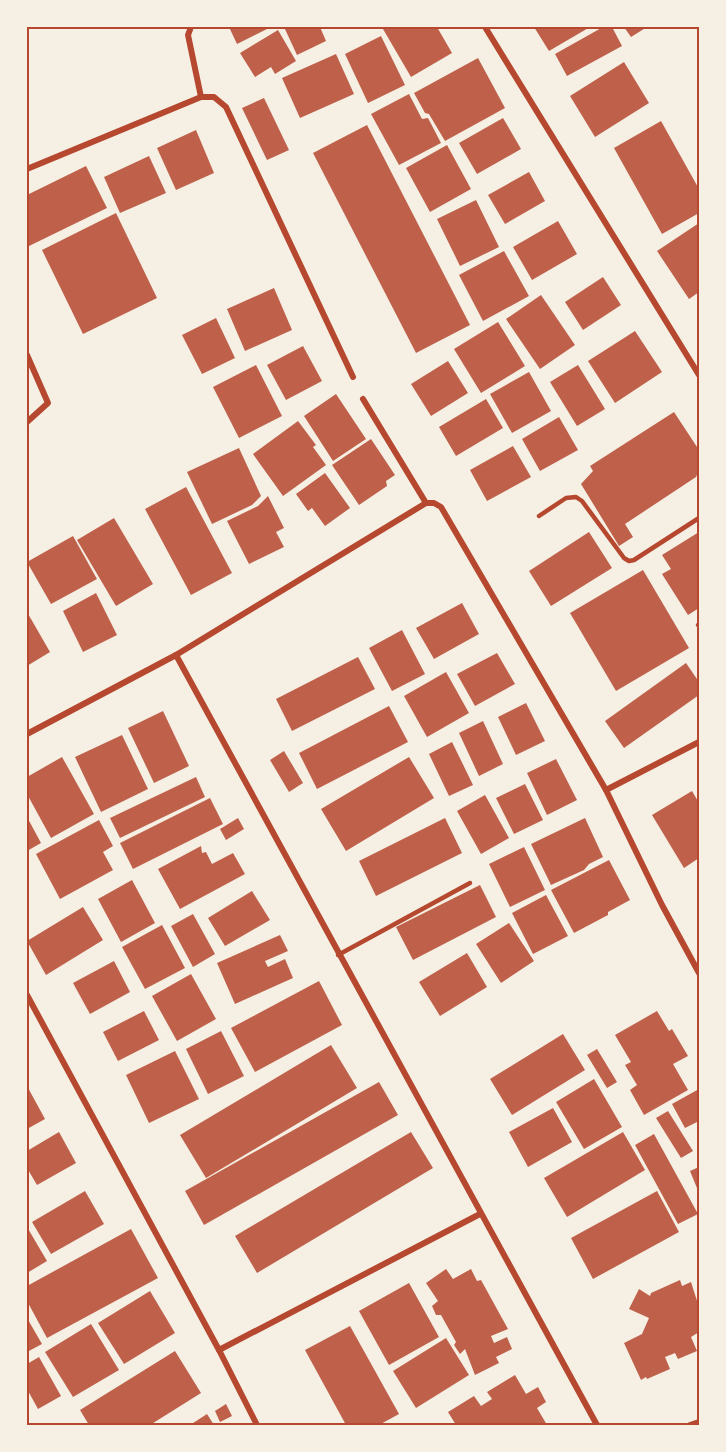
<svg xmlns="http://www.w3.org/2000/svg" width="726" height="1452" viewBox="0 0 726 1452" font-family="Roboto,sans-serif">
  <style>
    .building { fill: #bf614a }
    .lines { fill: none; stroke-linecap: round; stroke-linejoin: round }
    .service { stroke: #b5482f; stroke-width: 4.5 }
    .minor { stroke: #b5482f; stroke-width: 6 }
    .neatline { fill: none; stroke: #b5482f; stroke-width: 2 }
  </style>
  <rect width="100%" height="100%" fill="#f6efe4"/>
  <g class="building">
    <polygon points="229,27 271,27 237,44"/>
    <polygon points="284,27 320,27 326,41 297,55"/>
    <polygon points="387,27 437,27 452,53 411,77 383,29"/>
    <polygon points="534,27 590,27 549,51"/>
    <polygon points="603,27 612,27 622,46 567,76 555,54"/>
    <polygon points="624,27 647,27 631,37"/>
    <polygon points="278,30 296,61 275,74 271,67 255,77 240,53"/>
    <polygon points="381,36 405,85 368,103 345,54"/>
    <polygon points="336,54 354,94 300,118 282,78"/>
    <polygon points="478,58 505,108 445,141 429,114 425,113 414,93"/>
    <polygon points="624,62 649,103 595,137 570,96"/>
    <polygon points="409,94 422,119 428,118 441,143 399,165 371,114"/>
    <polygon points="264,98 289,150 267,160 242,108"/>
    <polygon points="503,118 521,149 477,174 459,143"/>
    <polygon points="661,121 699,189 699,213 662,234 614,148"/>
    <polygon points="367,125 470,325 416,353 313,153"/>
    <polygon points="196,130 214,173 176,190 157,148"/>
    <polygon points="447,145 471,189 430,212 406,168"/>
    <polygon points="149,156 166,193 120,213 104,177"/>
    <polygon points="86,166 107,208 27,247 27,195"/>
    <polygon points="529,172 545,201 505,224 488,195"/>
    <polygon points="476,200 499,247 460,266 437,219"/>
    <polygon points="116,213 157,298 83,334 42,250"/>
    <polygon points="558,221 577,254 532,280 513,247"/>
    <polygon points="699,223 699,292 689,299 657,251"/>
    <polygon points="504,251 529,296 483,321 459,275"/>
    <polygon points="603,277 621,305 583,330 565,302"/>
    <polygon points="274,288 292,330 245,351 227,309"/>
    <polygon points="541,295 575,345 540,369 506,319"/>
    <polygon points="216,318 235,358 202,374 182,335"/>
    <polygon points="498,322 525,366 481,393 454,349"/>
    <polygon points="635,331 662,372 615,403 588,361"/>
    <polygon points="303,346 322,381 286,400 267,365"/>
    <polygon points="448,361 468,393 431,416 411,384"/>
    <polygon points="256,365 282,416 239,438 213,387"/>
    <polygon points="578,365 605,409 577,426 550,382"/>
    <polygon points="529,372 551,411 512,433 490,394"/>
    <polygon points="336,394 366,439 333,461 304,416"/>
    <polygon points="486,399 503,428 456,456 439,427"/>
    <polygon points="674,412 699,450 699,470 696,477 625,524 633,537 619,546 581,484 593,471 590,466"/>
    <polygon points="559,417 578,450 540,471 522,439"/>
    <polygon points="298,421 316,445 313,447 326,465 283,496 253,454"/>
    <polygon points="371,439 395,475 386,481 387,486 359,505 332,465"/>
    <polygon points="513,446 531,477 487,501 470,470"/>
    <polygon points="239,448 261,496 252,505 212,524 187,472"/>
    <polygon points="325,473 350,508 325,526 312,508 308,511 296,494"/>
    <polygon points="186,487 232,573 191,595 145,509"/>
    <polygon points="268,496 284,528 276,532 284,547 249,564 227,521 258,506"/>
    <polygon points="114,518 153,584 116,606 77,540"/>
    <polygon points="589,532 612,568 551,606 529,571"/>
    <polygon points="699,532 699,608 688,615 662,574 671,569 662,555"/>
    <polygon points="73,536 97,579 51,604 27,562"/>
    <polygon points="643,570 689,648 616,691 570,613"/>
    <polygon points="96,593 117,635 83,652 63,611"/>
    <polygon points="462,603 479,634 434,659 416,628"/>
    <polygon points="27,612 50,652 27,666"/>
    <polygon points="402,630 425,674 392,691 369,648"/>
    <polygon points="497,653 515,684 475,706 457,674"/>
    <polygon points="358,657 375,689 292,731 276,699"/>
    <polygon points="686,663 699,682 699,695 624,748 605,721"/>
    <polygon points="446,672 469,713 427,737 404,696"/>
    <polygon points="526,703 545,741 516,755 498,717"/>
    <polygon points="389,706 408,742 317,789 299,753"/>
    <polygon points="163,711 189,766 154,783 128,728"/>
    <polygon points="483,721 503,764 479,776 459,733"/>
    <polygon points="122,735 148,789 101,812 75,757"/>
    <polygon points="452,742 473,785 449,796 429,754"/>
    <polygon points="284,751 303,783 289,792 270,760"/>
    <polygon points="62,757 94,814 51,838 27,794 27,777"/>
    <polygon points="409,757 434,798 346,851 321,809"/>
    <polygon points="556,759 577,800 547,815 527,773"/>
    <polygon points="196,777 205,797 120,838 110,818"/>
    <polygon points="525,784 543,820 514,834 496,798"/>
    <polygon points="692,791 699,803 699,858 684,868 652,815"/>
    <polygon points="485,795 509,838 481,854 457,811"/>
    <polygon points="210,798 223,824 133,869 120,843"/>
    <polygon points="27,817 41,843 27,851"/>
    <polygon points="238,818 244,829 226,840 220,829"/>
    <polygon points="445,818 462,853 376,896 359,861"/>
    <polygon points="585,818 603,857 589,864 584,870 551,885 531,844"/>
    <polygon points="99,820 113,846 103,852 113,870 60,899 36,854"/>
    <polygon points="201,846 202,853 206,852 212,864 233,853 245,874 180,909 158,869"/>
    <polygon points="524,847 545,890 510,907 489,864"/>
    <polygon points="609,860 630,900 608,912 608,915 574,933 551,890"/>
    <polygon points="132,880 155,923 121,942 98,899"/>
    <polygon points="480,885 496,917 413,960 396,927"/>
    <polygon points="252,891 270,920 225,946 208,918"/>
    <polygon points="546,895 568,936 533,954 512,913"/>
    <polygon points="83,907 103,940 46,975 27,941"/>
    <polygon points="193,914 215,954 193,967 171,926"/>
    <polygon points="509,923 534,961 501,983 476,944"/>
    <polygon points="162,925 185,968 145,989 122,947"/>
    <polygon points="280,935 288,951 265,961 268,967 285,959 293,978 235,1004 217,963"/>
    <polygon points="467,953 487,987 440,1016 419,982"/>
    <polygon points="114,961 130,992 90,1014 73,983"/>
    <polygon points="191,974 216,1019 177,1041 152,996"/>
    <polygon points="319,981 342,1025 255,1072 231,1028"/>
    <polygon points="144,1011 159,1040 118,1061 103,1032"/>
    <polygon points="657,1011 669,1031 672,1029 688,1056 673,1064 688,1090 644,1115 630,1090 637,1085 625,1065 631,1062 615,1035"/>
    <polygon points="221,1031 244,1076 208,1094 186,1049"/>
    <polygon points="563,1034 585,1070 512,1115 490,1079"/>
    <polygon points="331,1045 357,1088 206,1178 180,1135"/>
    <polygon points="597,1049 617,1082 607,1088 587,1055"/>
    <polygon points="175,1051 199,1099 149,1123 126,1075"/>
    <polygon points="594,1079 622,1127 584,1149 556,1102"/>
    <polygon points="379,1082 398,1115 204,1225 185,1191"/>
    <polygon points="27,1086 45,1119 27,1129"/>
    <polygon points="699,1089 699,1121 685,1128 672,1104"/>
    <polygon points="553,1108 572,1142 528,1167 509,1132"/>
    <polygon points="668,1111 693,1151 681,1158 656,1118"/>
    <polygon points="59,1132 76,1163 37,1185 27,1168 27,1151"/>
    <polygon points="411,1132 433,1168 257,1273 235,1236"/>
    <polygon points="623,1132 645,1170 567,1217 544,1178"/>
    <polygon points="654,1134 698,1214 678,1224 635,1145"/>
    <polygon points="699,1167 699,1193 690,1171"/>
    <polygon points="85,1191 104,1224 51,1254 32,1222"/>
    <polygon points="657,1191 679,1232 593,1279 571,1238"/>
    <polygon points="27,1227 47,1261 27,1273"/>
    <polygon points="131,1229 158,1278 47,1338 27,1301 27,1286"/>
    <polygon points="446,1269 453,1279 471,1269 477,1281 481,1280 508,1329 491,1336 494,1343 507,1337 512,1349 496,1357 499,1363 475,1375 465,1349 460,1354 454,1345 456,1342 441,1315 436,1315 432,1306 438,1301 426,1283"/>
    <polygon points="680,1280 682,1286 691,1282 699,1307 699,1332 691,1337 697,1351 678,1359 675,1353 665,1357 670,1369 647,1379 646,1377 641,1380 624,1343 642,1334 649,1318 629,1309 639,1289 650,1296 651,1293"/>
    <polygon points="409,1283 439,1337 389,1365 359,1311"/>
    <polygon points="150,1291 175,1333 124,1364 98,1323"/>
    <polygon points="27,1318 42,1344 27,1352"/>
    <polygon points="91,1324 119,1370 73,1397 45,1352"/>
    <polygon points="350,1326 399,1414 379,1425 346,1425 305,1350"/>
    <polygon points="446,1338 469,1375 416,1408 393,1371"/>
    <polygon points="175,1351 201,1393 150,1425 89,1425 80,1410"/>
    <polygon points="39,1357 61,1396 38,1409 27,1389 27,1364"/>
    <polygon points="515,1375 526,1394 538,1387 546,1402 537,1408 547,1425 456,1425 448,1412 474,1396 481,1406 492,1399 487,1392"/>
    <polygon points="226,1404 232,1416 220,1422 215,1411"/>
    <polygon points="207,1414 214,1425 190,1425"/>
  </g>
  <g class="lines">
    <g class="service">
      <polyline points="539,516 566,498 576,497 582,501 624,558 629,561 634,560 699,518"/>
      <polyline points="698,625 699,624"/>
      <polyline points="338,955 470,883"/>
    </g>
    <g class="minor">
      <polyline points="191,27 188,35 201,97"/>
      <polyline points="485,27 699,375"/>
      <polyline points="27,169 201,97 214,97 226,107 353,377"/>
      <polyline points="27,355 48,403 27,422"/>
      <polyline points="363,399 426,503"/>
      <polyline points="176,655 597,1425"/>
      <polyline points="27,734 176,655 426,503 434,503 441,507 606,790 662,905 699,973"/>
      <polyline points="606,790 699,742"/>
      <polyline points="27,995 219,1350 257,1425"/>
      <polyline points="219,1350 480,1214"/>
      <polyline points="690,1425 699,1422"/>
    </g>
  </g>
  <rect width="726" height="1452" fill="none" stroke="#f6efe4" stroke-width="57"/>
  <rect x="28" y="28" width="670" height="1396" class="neatline"/>
</svg>
